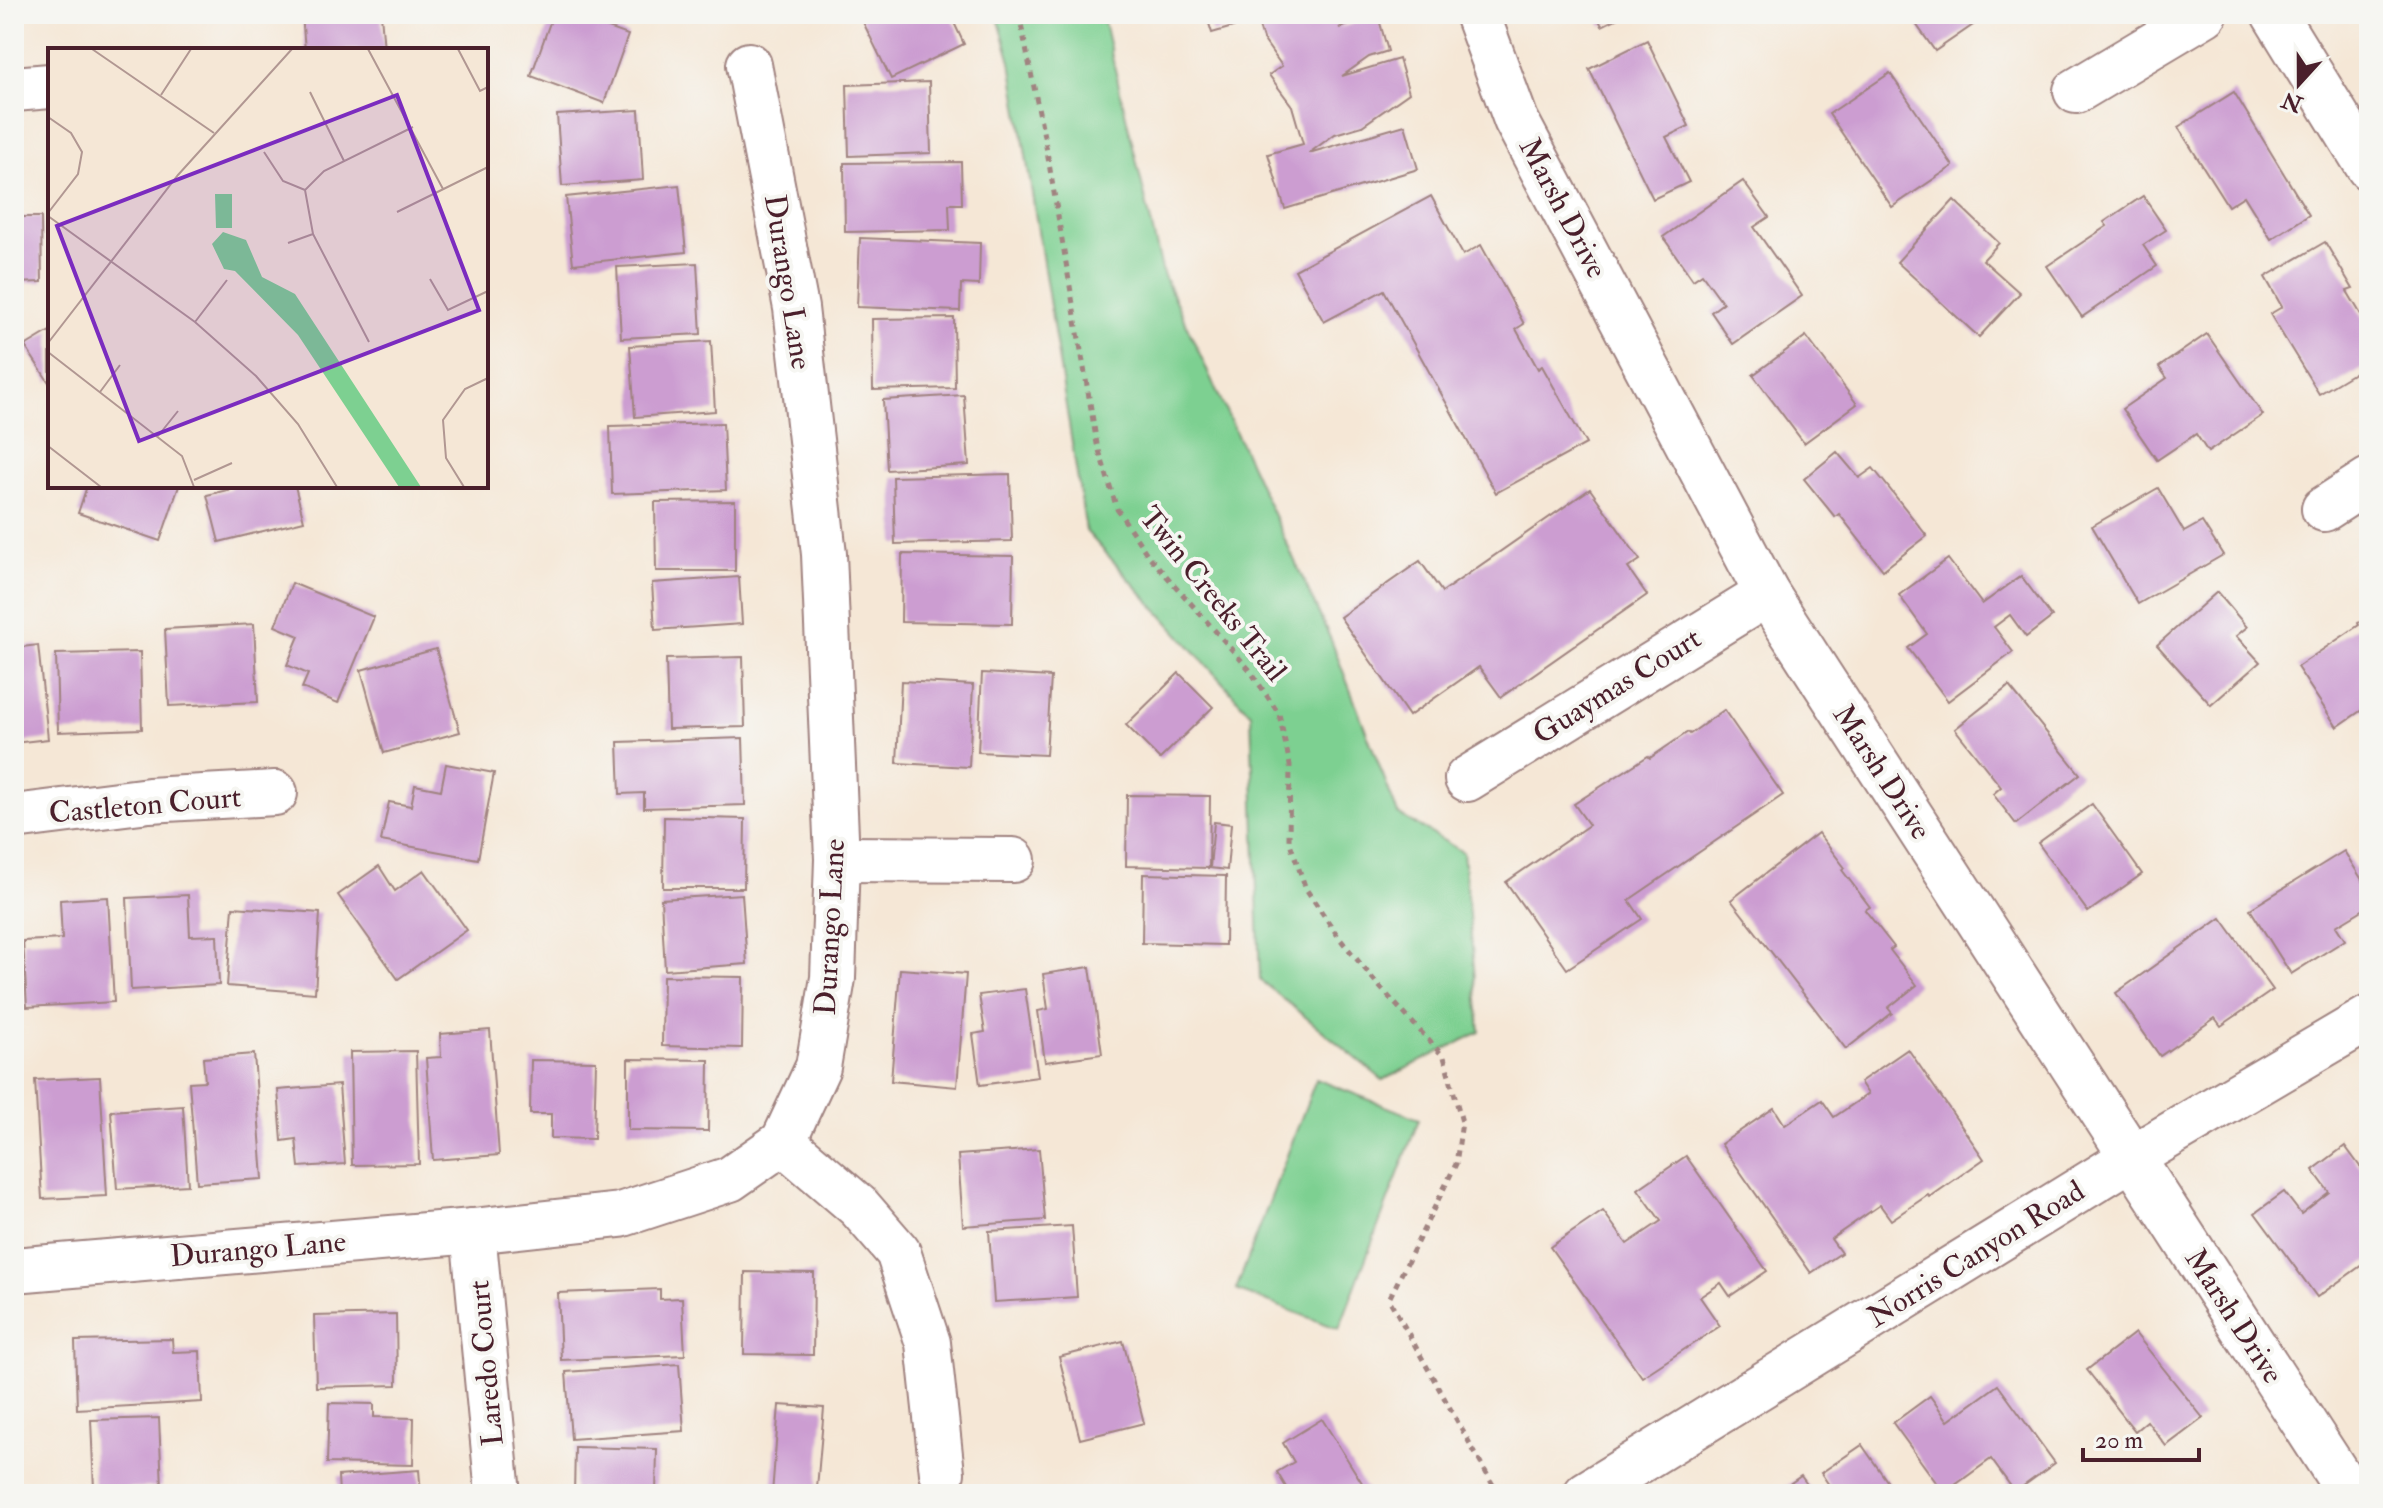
<svg xmlns="http://www.w3.org/2000/svg" width="2383" height="1508" viewBox="0 0 2383 1508" font-family="'IM FELL Double Pica',serif">
  <style>
    .green { fill: #7dd091; stroke: #64785e; stroke-width: 2 }
    .building { fill: #cc9dd1 }
    .lines { fill: none; stroke-linecap: round; stroke-linejoin: round }
    .minor-casing { stroke: #a08380; stroke-width: 48 }
    .path { stroke: #a08380; stroke-width: 5; stroke-dasharray: 6 6; stroke-linecap: butt }
    .minor { stroke: #fff; stroke-width: 44 }
    .labels { text-anchor: middle; dominant-baseline: central; stroke-width: 8; stroke-linejoin: round; paint-order: stroke }
    .street-label { font-size: 30px; fill: #4a1f2b; stroke: #f6f6f2 }
    .inset-road { fill: none; stroke: #b19792; stroke-width: 2 }
    .view { fill: #7b2cbf; fill-opacity: 0.15; stroke: #7b2cbf; stroke-width: 4 }
    .inset-edge { fill: none; stroke: #4a1f2b; stroke-width: 4 }
  </style>
  <rect width="100%" height="100%" fill="#f6f6f2"/>
  <filter id="ink" filterUnits="userSpaceOnUse"><feTurbulence type="fractalNoise" baseFrequency=".0125" numOctaves="2"/><feDisplacementMap in="SourceGraphic" scale="16" xChannelSelector="R" yChannelSelector="G"/><feConvolveMatrix kernelMatrix="1 2 1 2 8 2 1 2 1" color-interpolation-filters="sRGB"/></filter>
  <filter id="wash" filterUnits="userSpaceOnUse"><feTurbulence type="fractalNoise" baseFrequency=".006" numOctaves="4" result="noise"/><feDisplacementMap in="SourceGraphic" scale="32" xChannelSelector="R" yChannelSelector="G"/><feGaussianBlur stdDeviation="1.8" result="paint"/><feColorMatrix in="noise" values="0 0 0 0 0 0 0 0 0 0 0 0 0 0 0 0 0 1.4 0 .05"/><feComposite in="paint" operator="in"/></filter>
  <g filter="url(#wash)">
    <rect width="100%" height="100%" fill="#f5e7d6"/>
    <g class="green">
      <polygon points="997,14 1102,14 1163,274 1331,640 1398,814 1463,852 1480,1032 1383,1080 1260,980 1251,714 1086,531 1011,62"/>
      <polygon points="1316,1079 1419,1119 1339,1329 1236,1290"/>
    </g>
    <g id="blocks">
      <g class="building">
        <polygon points="302,14 381,14 384,50 305,50"/>
        <polygon points="553,14 570,14 628,35 604,103 531,76"/>
        <polygon points="864,14 950,14 964,44 891,79 860,16"/>
        <polygon points="1206,14 1359,14 1339,28 1378,16 1388,51 1369,57 1342,76 1399,59 1409,93 1362,126 1335,134 1309,153 1405,125 1418,169 1285,209 1268,154 1303,144 1292,106 1269,75 1282,66 1263,39 1257,20 1212,33"/>
        <polygon points="1596,14 1626,14 1602,26"/>
        <polygon points="1909,14 1989,14 1935,51"/>
        <polygon points="1647,40 1689,126 1666,137 1689,182 1653,199 1589,69"/>
        <polygon points="1890,73 1953,166 1892,207 1829,114"/>
        <polygon points="929,82 931,153 849,156 847,85"/>
        <polygon points="2234,92 2309,215 2271,239 2244,196 2228,206 2178,127"/>
        <polygon points="639,110 643,180 562,186 557,115"/>
        <polygon points="961,162 962,204 949,204 950,230 845,232 844,163"/>
        <polygon points="1743,181 1769,217 1754,227 1802,296 1733,344 1711,312 1723,303 1702,274 1693,280 1663,237"/>
        <polygon points="679,185 686,252 573,264 566,197"/>
        <polygon points="1431,196 1463,255 1481,245 1524,324 1516,329 1538,369 1542,366 1586,444 1496,493 1384,290 1324,322 1295,270"/>
        <polygon points="2143,196 2166,230 2143,245 2157,266 2082,317 2047,266 2107,226 2104,222"/>
        <polygon points="1954,200 1999,243 1983,260 2020,293 1979,337 1897,262"/>
        <polygon points="14,217 41,217 42,282 14,283"/>
        <polygon points="860,238 980,243 979,285 961,284 960,311 857,307"/>
        <polygon points="2325,242 2353,289 2347,291 2369,328 2369,364 2319,394 2270,314 2282,307 2265,277"/>
        <polygon points="697,263 701,334 621,338 617,267"/>
        <polygon points="954,318 955,388 873,390 872,319"/>
        <polygon points="50,331 50,384 25,346"/>
        <polygon points="2207,334 2263,415 2208,452 2196,434 2157,460 2122,409 2167,378 2159,367"/>
        <polygon points="1806,336 1857,404 1804,443 1753,375"/>
        <polygon points="711,341 715,411 635,417 630,346"/>
        <polygon points="964,395 969,465 887,470 883,400"/>
        <polygon points="723,423 726,490 612,494 610,426"/>
        <polygon points="1837,452 1859,478 1873,468 1927,536 1883,570 1839,514 1835,517 1804,479"/>
        <polygon points="1010,474 1012,541 895,544 893,477"/>
        <polygon points="87,486 179,486 160,541 78,513"/>
        <polygon points="230,486 295,486 304,521 219,542 207,495 231,489"/>
        <polygon points="2158,488 2184,532 2202,522 2223,555 2138,604 2092,526"/>
        <polygon points="1590,489 1640,560 1628,568 1647,595 1501,697 1479,667 1409,716 1340,617 1420,561 1442,592"/>
        <polygon points="735,501 735,571 656,571 655,502"/>
        <polygon points="902,554 1013,556 1012,624 901,622"/>
        <polygon points="1948,559 1982,604 2021,576 2052,617 2026,637 2010,615 1994,627 2013,652 1948,701 1908,648 1927,634 1899,595"/>
        <polygon points="739,577 742,624 655,630 652,583"/>
        <polygon points="292,583 374,617 338,703 302,688 308,674 287,665 299,636 275,626"/>
        <polygon points="2217,592 2247,627 2236,636 2260,662 2211,705 2157,645"/>
        <polygon points="2369,616 2369,705 2337,727 2297,667 2359,625 2358,623"/>
        <polygon points="254,624 258,702 169,706 165,629"/>
        <polygon points="38,645 48,739 14,743 14,648"/>
        <polygon points="436,649 460,732 384,753 361,670"/>
        <polygon points="140,652 142,729 58,732 56,654"/>
        <polygon points="743,657 745,727 668,729 666,659"/>
        <polygon points="982,673 1051,677 1046,755 978,752"/>
        <polygon points="1179,673 1213,707 1160,759 1126,725"/>
        <polygon points="901,681 973,685 969,767 897,763"/>
        <polygon points="2009,686 2080,774 2016,824 1993,794 2001,787 1955,729"/>
        <polygon points="1724,710 1783,795 1629,900 1642,919 1567,969 1506,882 1589,825 1574,804 1648,756 1650,758 1688,732 1690,734"/>
        <polygon points="743,738 745,805 644,808 644,793 620,794 618,742"/>
        <polygon points="446,764 494,773 478,859 381,841 389,802 411,806 415,785 441,790"/>
        <polygon points="1127,795 1210,796 1209,868 1126,866"/>
        <polygon points="2092,804 2142,874 2088,912 2038,843"/>
        <polygon points="664,817 745,819 744,888 663,888"/>
        <polygon points="1214,822 1231,824 1227,870 1210,868"/>
        <polygon points="1818,833 1845,868 1842,870 1870,907 1865,910 1894,947 1890,950 1917,985 1888,1008 1892,1013 1846,1049 1731,900"/>
        <polygon points="2344,851 2369,891 2369,906 2336,926 2345,940 2291,974 2250,909"/>
        <polygon points="379,866 395,891 424,870 467,930 398,979 338,895"/>
        <polygon points="1143,874 1226,876 1225,945 1142,943"/>
        <polygon points="742,894 747,964 665,970 661,899"/>
        <polygon points="188,895 190,936 217,935 219,985 131,990 127,898"/>
        <polygon points="108,897 114,1002 27,1007 23,941 62,939 60,900"/>
        <polygon points="233,907 320,913 315,993 227,986"/>
        <polygon points="2221,918 2273,990 2221,1026 2215,1018 2160,1056 2116,993"/>
        <polygon points="1090,967 1102,1054 1045,1062 1038,1011 1048,1009 1043,974"/>
        <polygon points="900,969 966,974 957,1087 891,1081"/>
        <polygon points="663,976 743,977 742,1048 662,1046"/>
        <polygon points="1025,989 1038,1077 980,1085 973,1034 985,1032 979,995"/>
        <polygon points="490,1030 499,1155 433,1160 426,1058 441,1057 440,1034"/>
        <polygon points="1908,1049 1984,1159 1930,1197 1928,1195 1891,1220 1880,1205 1831,1239 1841,1253 1811,1273 1721,1144 1774,1108 1785,1125 1822,1100 1834,1117 1868,1094 1860,1082"/>
        <polygon points="416,1051 419,1164 352,1165 350,1052"/>
        <polygon points="254,1054 263,1179 197,1183 189,1082 205,1081 203,1058"/>
        <polygon points="628,1059 709,1060 708,1131 628,1130"/>
        <polygon points="531,1060 596,1061 594,1139 551,1138 551,1114 530,1114"/>
        <polygon points="100,1077 107,1196 42,1199 35,1080"/>
        <polygon points="339,1085 345,1164 299,1167 296,1139 282,1141 278,1090"/>
        <polygon points="183,1106 188,1185 117,1189 111,1111"/>
        <polygon points="2345,1146 2369,1179 2369,1260 2317,1297 2255,1213 2284,1192 2301,1214 2329,1192 2313,1170"/>
        <polygon points="1039,1149 1045,1220 963,1226 958,1155"/>
        <polygon points="1686,1156 1767,1271 1730,1296 1721,1283 1700,1297 1720,1326 1642,1377 1550,1247 1603,1211 1627,1244 1661,1221 1638,1189"/>
        <polygon points="1072,1226 1077,1297 994,1302 989,1231"/>
        <polygon points="745,1272 814,1273 813,1355 744,1354"/>
        <polygon points="660,1289 660,1299 682,1298 685,1355 561,1360 558,1293"/>
        <polygon points="396,1314 397,1385 316,1387 314,1316"/>
        <polygon points="2135,1333 2203,1418 2166,1446 2147,1421 2135,1431 2087,1370"/>
        <polygon points="172,1339 173,1352 200,1351 202,1402 77,1409 75,1341"/>
        <polygon points="1123,1341 1144,1423 1080,1439 1059,1357"/>
        <polygon points="679,1364 684,1431 571,1439 566,1372"/>
        <polygon points="1998,1385 2055,1463 2015,1492 1991,1459 1944,1493 1893,1423 1930,1396 1948,1421"/>
        <polygon points="329,1403 374,1404 374,1417 414,1418 413,1465 327,1463"/>
        <polygon points="779,1405 824,1408 817,1488 835,1489 834,1494 772,1494"/>
        <polygon points="159,1418 162,1487 94,1489 91,1420"/>
        <polygon points="1322,1419 1369,1494 1290,1494 1277,1472 1294,1462 1283,1443"/>
        <polygon points="1862,1445 1896,1494 1835,1494 1821,1473"/>
        <polygon points="575,1447 657,1449 656,1494 574,1494"/>
        <polygon points="419,1470 421,1494 339,1494 338,1476"/>
        <polygon points="1801,1476 1814,1494 1775,1494"/>
      </g>
    </g>
  </g>
  <g filter="url(#ink)">
    <use href="#blocks" fill-opacity="0" stroke="#a08380" stroke-width="2"/>
    <g class="lines">
      <defs>
        <g id="minor">
          <polyline points="1477,14 1516,120 1767,594 2350,1494"/>
          <polyline points="2274,14 2369,168"/>
          <polyline points="14,89 50,86"/>
          <polyline points="2076,91 2205,14"/>
          <polyline points="2324,509 2369,480"/>
          <polyline points="1467,779 1767,594"/>
          <polyline points="14,817 149,800 275,793"/>
          <polyline points="837,859 1013,860"/>
          <polyline points="783,1142 859,1207 898,1252 928,1343 942,1473"/>
          <polyline points="473,1231 498,1494"/>
          <polyline points="14,1270 473,1231 620,1215 730,1179 783,1142 818,1067 833,978 837,859 824,554 796,308 749,65"/>
          <polyline points="1586,1494 2131,1158 2369,1018"/>
        </g>
      </defs>
      <use href="#minor" class="minor-casing"/>
      <polyline class="path" points="1019,14 1046,146 1097,444 1117,509 1147,554 1249,669 1279,714 1290,765 1289,840 1306,889 1340,939 1379,986 1444,1057 1462,1122 1456,1164 1389,1299 1498,1494"/>
      <use href="#minor" class="minor"/>
    </g>
  </g>
  <g class="labels">
    <g class="street-label">
      <text transform="translate(1563 208) rotate(62)">Marsh Drive</text>
      <text transform="translate(788 282) rotate(81)">Durango Lane</text>
      <text transform="translate(1213 594) rotate(51)">Twin Creeks Trail</text>
      <text transform="translate(1617 686) rotate(-32)">Guaymas Court</text>
      <text transform="translate(1882 772) rotate(57)">Marsh Drive</text>
      <text transform="translate(145 805) rotate(-5)">Castleton Court</text>
      <text transform="translate(830 927) rotate(-87)">Durango Lane</text>
      <text transform="translate(258 1249) rotate(-5)">Durango Lane</text>
      <text transform="translate(1976 1254) rotate(-32)">Norris Canyon Road</text>
      <text transform="translate(2234 1316) rotate(57)">Marsh Drive</text>
      <text transform="translate(486 1363) rotate(-95)">Laredo Court</text>
    </g>
  </g>
  <g transform="translate(48 48)">
    <rect width="440" height="440" fill="#f5e7d6"/>
    <path d="M167,146H184V180H168ZM175,184L198,192L214,229L247,246L373,439H351L250,287L187,223L176,221L164,196Z" fill="#7dd091"/>
    <path class="inset-road" d="M44,1L166,85M320,1L395,141M410,1L432,43L440,39M262,44L296,113M113,47L143,1M0,69L23,85L34,104L30,126L0,165M216,104L235,133L257,142M349,164L440,119M0,168L147,274L208,328L250,376L289,439M240,195L265,186M382,231L400,262L440,243M147,274L179,232M321,294L265,186L257,142L276,123L365,79M0,295L130,127L244,1M0,304L134,408L146,439M52,344L72,317M110,388L130,363M0,398L53,439M146,432L184,415M416,439L398,410L395,372L417,341L440,330"/>
    <path class="view" d="M349,47L431,262L91,393L9,178Z"/>
    <rect width="440" height="440" class="inset-edge"/>
  </g>
  <rect width="2383" height="1508" fill="none" stroke="#f6f6f2" stroke-width="48"/>
  <g transform="translate(2299 84) rotate(201)" stroke="#f6f6f2" stroke-width="6" paint-order="stroke">
  <path d="M0-6L14 30L0 20L-14 30Z" fill="#4a1f2b"/>
  <text y="-12" font-size="22" font-weight="bold" text-anchor="middle" fill="#4a1f2b">N</text>
  </g>
  <path d="M2083 1448v12h116v-12" fill="none" stroke="#4a1f2b" stroke-width="4"/>
  <text x="2095" y="1448" font-size="24" fill="#4a1f2b" stroke="#f6f6f2" stroke-width="6" paint-order="stroke">20 m</text>
</svg>
